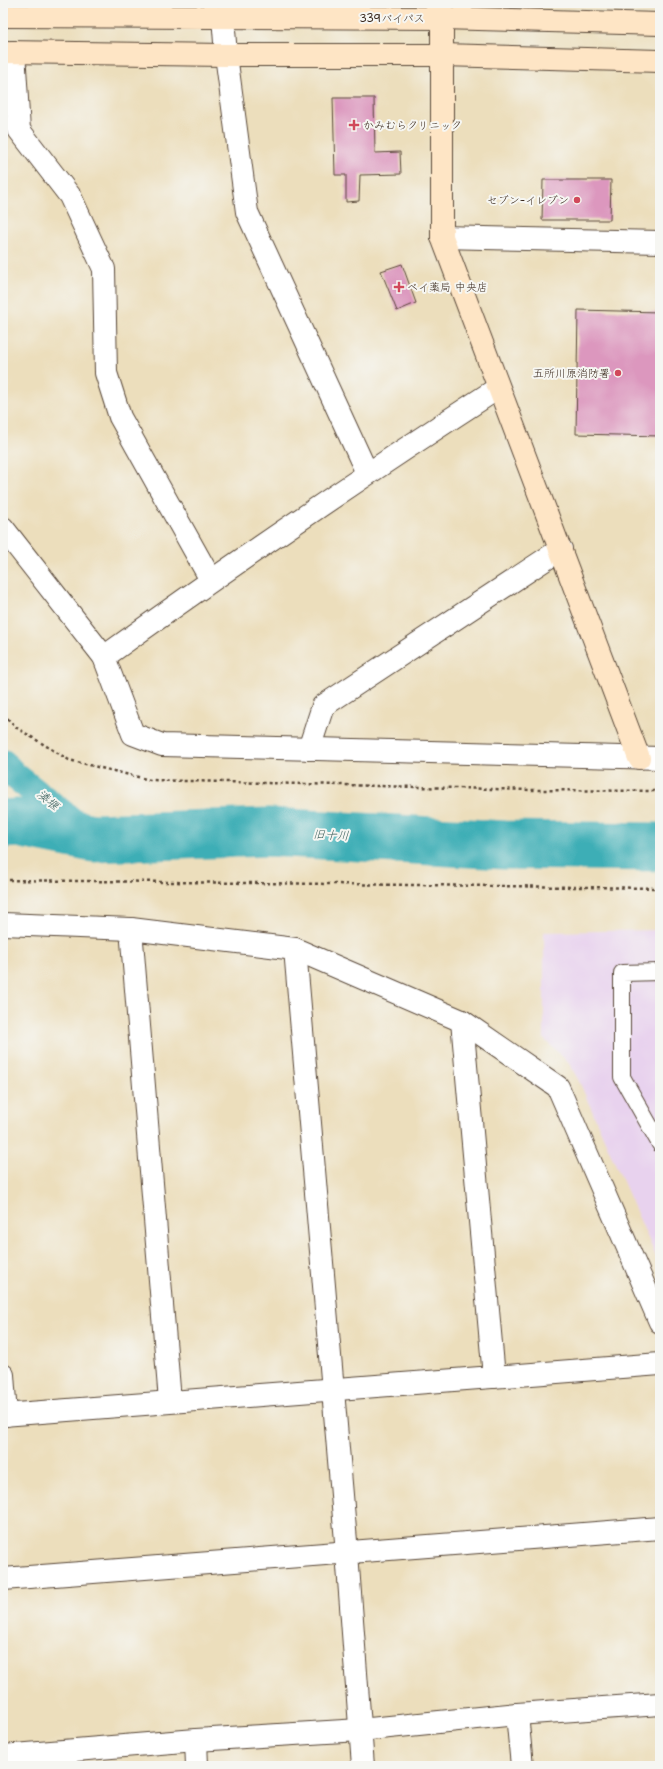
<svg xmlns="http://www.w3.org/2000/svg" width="663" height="1769" viewBox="0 0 663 1769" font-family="'Shantell Sans','Klee One',sans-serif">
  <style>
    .built { fill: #e8d2ee }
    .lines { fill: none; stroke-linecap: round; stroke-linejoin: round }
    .canal { stroke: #3caeb6; stroke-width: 28 }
    .river { stroke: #3caeb6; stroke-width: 49 }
    .building { fill: #dc97be }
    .lane-casing { stroke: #564536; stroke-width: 18 }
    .street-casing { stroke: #564536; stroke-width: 24 }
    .secondary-casing { stroke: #564536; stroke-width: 24 }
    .path { stroke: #564536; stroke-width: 2.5; stroke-dasharray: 3 3; stroke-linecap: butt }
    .lane { stroke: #fff; stroke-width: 16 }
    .street { stroke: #fff; stroke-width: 22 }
    .secondary { stroke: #fee5c5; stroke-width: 22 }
    .poi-dot { fill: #d1495b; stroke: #f6f6f2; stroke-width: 1.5 }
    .labels { text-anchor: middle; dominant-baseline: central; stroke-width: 4; stroke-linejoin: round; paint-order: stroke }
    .street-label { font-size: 11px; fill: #3b2a1e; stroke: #f6f6f2 }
    .poi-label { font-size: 11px; fill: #3b2a1e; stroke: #f6f6f2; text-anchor: start }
    .water-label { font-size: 12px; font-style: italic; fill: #3b5f5b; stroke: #f6f6f2 }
  </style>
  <rect width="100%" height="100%" fill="#f6f6f2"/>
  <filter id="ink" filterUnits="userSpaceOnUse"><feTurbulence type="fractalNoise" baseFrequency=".025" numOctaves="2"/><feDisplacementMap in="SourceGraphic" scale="8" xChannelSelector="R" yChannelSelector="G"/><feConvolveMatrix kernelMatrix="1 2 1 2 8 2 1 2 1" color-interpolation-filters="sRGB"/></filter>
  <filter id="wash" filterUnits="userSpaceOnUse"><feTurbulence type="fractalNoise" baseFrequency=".012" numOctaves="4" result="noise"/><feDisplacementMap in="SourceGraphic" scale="16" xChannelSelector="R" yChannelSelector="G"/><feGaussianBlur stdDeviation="0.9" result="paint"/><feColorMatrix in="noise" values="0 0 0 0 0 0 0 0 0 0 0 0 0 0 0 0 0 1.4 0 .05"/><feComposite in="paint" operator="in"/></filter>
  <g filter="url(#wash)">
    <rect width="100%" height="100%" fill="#ecdebc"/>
    <polygon class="built" points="660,930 660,1266 579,1081 568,1062 544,1039 544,932"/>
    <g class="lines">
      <polyline class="canal" points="3,763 14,775 93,838"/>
      <polyline class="river" points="3,824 18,823 93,838 269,832 505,845 660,847"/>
    </g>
    <g id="blocks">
      <g class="building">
        <polygon points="333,98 374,98 375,153 400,152 401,174 360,175 359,201 346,202 346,175 335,175"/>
        <polygon points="543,180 611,180 610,220 542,220"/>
        <polygon points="402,264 416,303 397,311 381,271"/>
        <polygon points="578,310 660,312 660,436 576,434"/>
      </g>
    </g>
  </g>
  <g filter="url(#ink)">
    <use href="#blocks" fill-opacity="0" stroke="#564536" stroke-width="1"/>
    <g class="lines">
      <defs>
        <polyline id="lane" points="660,972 622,973 622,1077 660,1144"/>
        <g id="street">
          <polyline points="223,17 226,55 247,212 367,473"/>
          <polyline points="14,52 19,130 70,196 104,269 106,373 120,417 211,580"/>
          <polyline points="442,237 660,242"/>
          <polyline points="3,528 104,657 133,734 162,745 660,758"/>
          <path d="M104,657C233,564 364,475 498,388"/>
          <polyline points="309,749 323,706 561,549"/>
          <polyline points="3,924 131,929 295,949 462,1021 558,1087 660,1322"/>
          <polyline points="131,929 170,1401"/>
          <polyline points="295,949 347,1553 363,1766"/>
          <polyline points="462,1021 494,1377"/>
          <polyline points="3,1375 6,1415"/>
          <polyline points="3,1415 660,1364"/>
          <polyline points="3,1579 660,1528"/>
          <polyline points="517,1714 522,1766"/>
          <polyline points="196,1740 197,1766"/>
          <polyline points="3,1756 196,1740 360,1730 517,1714 660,1704"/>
        </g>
        <g id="secondary">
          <polyline points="442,3 442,237 639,758"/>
          <polyline points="3,16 441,18 660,24"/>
          <polyline points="3,52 226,55 442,55 660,61"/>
        </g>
      </defs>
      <use href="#lane" class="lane-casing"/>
      <use href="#street" class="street-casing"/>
      <use href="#secondary" class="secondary-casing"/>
      <g class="path">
        <polyline points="3,714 17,728 69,760 150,780 532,790 660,791"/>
        <polyline points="3,880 660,888"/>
      </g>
      <use href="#lane" class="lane"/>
      <use href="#street" class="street"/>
      <use href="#secondary" class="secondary"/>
    </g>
  </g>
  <g class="poi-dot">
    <path d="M352 119h4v4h4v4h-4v4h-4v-4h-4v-4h4z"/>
    <circle cx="577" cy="200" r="4"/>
    <path d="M397 281h4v4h4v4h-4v4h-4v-4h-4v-4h4z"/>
    <circle cx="618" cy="373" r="4"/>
  </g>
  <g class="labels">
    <g class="street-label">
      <text x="392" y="18">339バイパス</text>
    </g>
    <g class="poi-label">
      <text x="363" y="125">かみむらクリニック</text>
      <text x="569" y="200" text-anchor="end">セブン-イレブン</text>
      <text x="407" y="287">ベイ薬局 中央店</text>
      <text x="610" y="373" text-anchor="end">五所川原消防署</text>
    </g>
    <g class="water-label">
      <text transform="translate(48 800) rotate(40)">湊堰</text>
      <text transform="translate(331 835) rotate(3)">旧十川</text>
    </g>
  </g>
  <rect width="663" height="1769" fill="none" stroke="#f6f6f2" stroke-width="16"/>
</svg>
